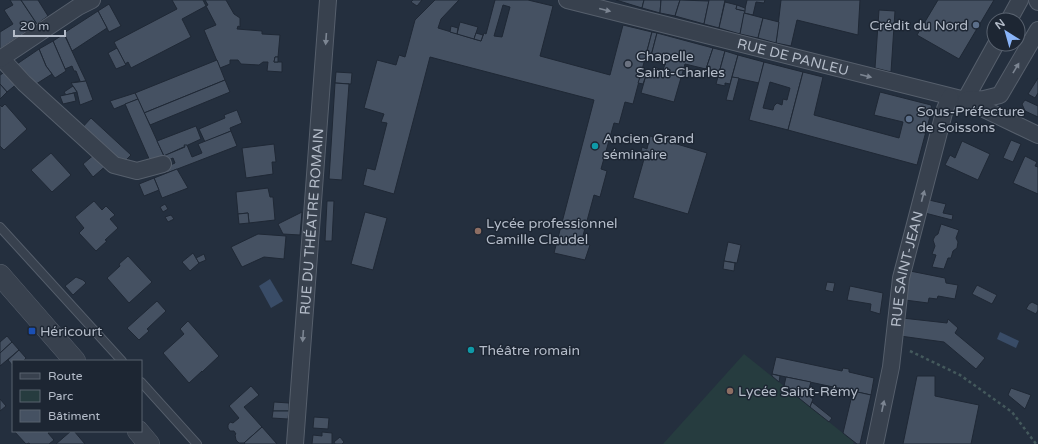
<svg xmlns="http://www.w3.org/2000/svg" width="1038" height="444" viewBox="0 0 1038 444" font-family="'Varela Round',sans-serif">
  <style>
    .green { fill: #263c3f }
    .water { fill: #394c67 }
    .building { fill: #455162; stroke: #1f2835; fill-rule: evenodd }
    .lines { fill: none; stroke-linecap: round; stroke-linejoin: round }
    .service-casing { stroke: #565f6c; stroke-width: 10 }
    .minor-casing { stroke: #565f6c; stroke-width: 18 }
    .tertiary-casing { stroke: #565f6c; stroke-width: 22 }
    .path { stroke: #44595c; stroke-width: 2.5; stroke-dasharray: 3 3; stroke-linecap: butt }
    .service { stroke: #38414e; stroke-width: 8 }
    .minor { stroke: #38414e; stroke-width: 16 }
    .tertiary { stroke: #38414e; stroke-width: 21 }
    .oneway { fill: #7c8592 }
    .service-dot { fill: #5c6f8a; stroke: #1d2633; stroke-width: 1.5 }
    .worship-dot { fill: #6b7280; stroke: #1d2633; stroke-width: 1.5 }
    .culture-dot { fill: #0f9aa8; stroke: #1d2633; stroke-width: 1.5 }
    .education-dot { fill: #8d6e63; stroke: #1d2633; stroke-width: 1.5 }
    .transit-dot { fill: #1a4fb4; stroke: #1d2633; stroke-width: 1.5 }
    .labels { text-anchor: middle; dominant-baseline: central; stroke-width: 3; stroke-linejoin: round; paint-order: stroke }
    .poi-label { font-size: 14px; fill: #b4bcc9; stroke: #1d2633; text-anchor: start }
    .street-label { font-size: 14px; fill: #b4bcc9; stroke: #1d2633 }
  </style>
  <rect width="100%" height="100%" fill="#242f3e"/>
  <polygon class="green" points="744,354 854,442 853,444 663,444"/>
  <g class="water">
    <polygon points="270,279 283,301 271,308 259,286"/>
    <polygon points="1000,332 1019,341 1016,348 997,339"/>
  </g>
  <g class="building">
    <polygon points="10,0 21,0 37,24 0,49 0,32 13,24 4,10 13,5"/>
    <polygon points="21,0 38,0 48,16 37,24"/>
    <polygon points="172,0 203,0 206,6 182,19 191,37 131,68 128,62 125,64 114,42 177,9"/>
    <polygon points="205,0 226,0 234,14 240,18 240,27 238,26 237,29 262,31 262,34 280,35 278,57 275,57 274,62 282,62 282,72 267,71 268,62 263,62 259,65 241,64 238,60 230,60 230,64 220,68 204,30 216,25 206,6 208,5"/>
    <polygon points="413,0 422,0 417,6 411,2"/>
    <path d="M435,0H459L441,19L438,28L481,41L484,33L486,34L495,0H528L553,6L540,56L610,75L623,25L652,32L633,104L625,102L619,124L614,123L601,169L607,171L600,197L594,195L581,243L590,245L585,260L554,253L594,100L430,57L394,194L363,185L367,168L375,170L387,123L381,122L384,114L364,108L377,60L396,65L399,55L405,57L415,20ZM503,5L510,7L502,37L494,36Z"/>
    <polygon points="616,0 644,0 642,8"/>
    <polygon points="644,0 661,0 660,13 642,8"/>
    <polygon points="661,0 680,0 675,16 660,13"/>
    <polygon points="680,0 709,1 704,24 675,16"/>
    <polygon points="709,0 725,0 719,28 704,24"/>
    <polygon points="747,0 765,0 764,3 756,2 753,15 744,13"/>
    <polygon points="781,0 860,0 858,35 797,20 791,46 776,43"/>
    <polygon points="938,0 994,0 959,59 917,35"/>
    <polygon points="725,2 737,5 736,9 745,11 740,34 719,28"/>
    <polygon points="109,4 121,26 109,32 98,11"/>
    <polygon points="737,5 745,8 745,11 736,9"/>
    <polygon points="879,10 895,11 891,72 875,68"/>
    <polygon points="98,11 107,28 72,51 64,33"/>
    <polygon points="744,13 763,18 758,38 740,34"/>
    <polygon points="763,18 779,22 776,43 758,38"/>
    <polygon points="460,22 478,27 474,39 457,34"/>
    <polygon points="451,26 458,28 457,34 450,32"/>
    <polygon points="652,32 657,33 651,56 646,55"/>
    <polygon points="476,33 483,35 481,41 474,39"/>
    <polygon points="657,33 713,48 706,69 685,64 674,102 641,93 646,75 652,77 654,67 663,70 667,59 663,58 661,63 651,61 652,57 651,56"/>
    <polygon points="64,34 77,62 86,81 71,83 80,81 76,71 74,71 72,66 65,69 53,41"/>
    <polygon points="53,41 66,71 55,78 46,66 39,49"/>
    <polygon points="117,48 126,65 116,69 108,53"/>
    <polygon points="713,48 725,51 719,73 706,69"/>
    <polygon points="39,49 46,66 52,74 33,86 17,64"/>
    <polygon points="725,51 738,55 730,84 725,83 725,86 716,84"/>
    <polygon points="738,55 764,62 759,83 732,77"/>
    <polygon points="275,57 278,57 278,62 274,62"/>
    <polygon points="217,60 225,80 144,113 135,93"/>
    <path d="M764,62L803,72L788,130L749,120ZM770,82L790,88L787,100L783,99L782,105L777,103L774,106L773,110L763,108Z"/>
    <polygon points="5,72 18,83 7,92 0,84 0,75"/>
    <polygon points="336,72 352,73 351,84 335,83"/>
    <polygon points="803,72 823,77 814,115 899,138 903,122 874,115 880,92 931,105 932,109 917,165 788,130"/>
    <polygon points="641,74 646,75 643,84 638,83"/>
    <polygon points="732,77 739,78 733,101 726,100"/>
    <polygon points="1038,78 1038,93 1035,98 1028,94"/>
    <polygon points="225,80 230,92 150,125 144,113"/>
    <polygon points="86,81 93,100 80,105 77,92 71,83"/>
    <polygon points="335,83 349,84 342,180 329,179"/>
    <polygon points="0,84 7,92 0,99"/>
    <polygon points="73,86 77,92 66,95 64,92"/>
    <polygon points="74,93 76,101 63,104 60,96"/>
    <polygon points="135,93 138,99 114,109 110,101"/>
    <polygon points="138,99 164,156 150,161 125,104"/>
    <polygon points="1025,100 1038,106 1038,117 1025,111 1022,104"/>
    <polygon points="5,104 27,129 4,150 0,146 0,105 2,107"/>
    <polygon points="237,110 242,123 230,128 231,131 205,142 199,129 225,118 224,115"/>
    <polygon points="91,118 131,155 123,163 81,129"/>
    <polygon points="196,126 201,139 164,156 157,141"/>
    <polygon points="231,131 237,146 167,173 166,170 168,166 175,163 173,158 166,161 161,157 185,147 184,145 187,145 192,157 202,153 198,144"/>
    <polygon points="650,136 707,153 688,214 633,198 646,152 641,151 642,147 647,149"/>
    <polygon points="1011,140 1021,144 1013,162 1003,158"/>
    <polygon points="962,141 990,154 978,180 945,165 950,155 955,158"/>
    <polygon points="274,144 276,162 272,162 273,174 246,178 242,148"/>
    <polygon points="51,153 71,175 52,192 31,170"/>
    <polygon points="96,153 108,164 93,177 83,164"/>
    <polygon points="1025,156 1037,162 1035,166 1038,167 1038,194 1013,183"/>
    <polygon points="177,169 188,188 162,198 154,178"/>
    <polygon points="154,178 159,190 144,196 139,184"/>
    <polygon points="268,188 270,197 273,197 275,220 249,223 248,213 238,214 236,192"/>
    <polygon points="929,200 946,204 943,213 953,215 952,220 925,213"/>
    <polygon points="94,201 102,210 106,206 115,215 110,219 118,228 105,240 107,241 96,251 79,233 84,228 75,217"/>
    <polygon points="327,201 334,201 332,241 325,241"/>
    <polygon points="165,204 168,209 163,212 160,207"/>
    <polygon points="302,212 300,235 283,234 278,224"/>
    <polygon points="365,212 387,218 373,270 351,264"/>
    <polygon points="248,213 249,223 239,224 238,214"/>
    <polygon points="171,215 174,219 168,222 165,217"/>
    <polygon points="941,224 959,230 956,238 958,242 957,248 953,251 951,258 948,258 944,269 932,267 936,255 932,254 935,246 933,240 935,236 938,234"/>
    <polygon points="258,234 286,236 284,259 264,257 242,267 231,247"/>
    <polygon points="728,242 741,245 737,263 724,261"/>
    <polygon points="193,253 199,263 190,271 182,262"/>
    <polygon points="204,254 206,260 199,263 196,258"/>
    <polygon points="128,256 152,282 129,303 107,278 120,266 119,264"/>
    <polygon points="724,261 735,263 734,271 723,269"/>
    <polygon points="910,271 945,278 946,283 958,285 955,299 938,296 937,299 929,298 928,303 905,300"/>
    <polygon points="76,277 83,280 86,283 73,295 65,286"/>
    <polygon points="827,282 835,283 833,292 825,290"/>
    <polygon points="977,285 997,295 992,304 972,294"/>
    <polygon points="850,286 883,293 880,314 870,311 871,304 847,300"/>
    <polygon points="157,301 166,311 147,329 149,331 139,340 127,328"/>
    <polygon points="1032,302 1038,305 1038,310 1036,314 1026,309 1029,304"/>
    <polygon points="902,318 947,323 948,319 958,328 955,333 985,358 976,369 944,342 900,336"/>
    <polygon points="188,321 219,356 202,372 202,371 189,383 163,353 184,334 180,329"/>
    <polygon points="7,336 12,342 0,353 0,342"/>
    <polygon points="12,342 19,350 0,366 0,353"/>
    <polygon points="19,350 26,358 23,361 13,361 13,366 8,360"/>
    <polygon points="776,357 842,371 843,368 849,369 849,372 874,378 871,395 772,374"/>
    <polygon points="772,374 780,376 779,382 772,376"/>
    <polygon points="917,376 935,376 935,396 979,405 971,444 903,444"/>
    <polygon points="786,377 811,382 807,395 813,399 810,407 784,386"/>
    <polygon points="251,386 259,395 244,407 262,427 244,443 239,443 236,440 235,435 236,434 234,431 230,431 228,428 228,425 230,422 233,423 239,418 229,406"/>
    <polygon points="1011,388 1031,395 1025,409 1008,395"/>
    <polygon points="853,391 871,395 860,444 857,444 843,433"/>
    <polygon points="0,399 6,406 0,411"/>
    <polygon points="274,402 289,403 289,411 273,411"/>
    <polygon points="812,402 832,418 829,422 810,407"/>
    <polygon points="273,411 289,411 288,419 272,418"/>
    <polygon points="314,417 329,418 328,429 313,428"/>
    <polygon points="262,427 277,444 245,444 244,443"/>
    <polygon points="14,431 51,431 48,433 54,440 49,444 30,444 29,443 26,444"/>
    <polygon points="71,431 74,431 85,444 56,444"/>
    <polygon points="322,432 332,433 332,444 312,444 313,435 322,436"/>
    <polygon points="340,437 344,442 342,444 335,444 334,442"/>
  </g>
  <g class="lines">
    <defs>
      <g id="service">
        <polyline points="0,227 122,361"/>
        <polyline points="141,382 197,444"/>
      </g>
      <g id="minor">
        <path id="s1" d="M567,0L965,100L1038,135"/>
        <polyline points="1037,0 1038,2"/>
        <polyline points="1009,20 1020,0"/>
        <polyline points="1,58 24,83 114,165 137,171 163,164"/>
        <polyline points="0,59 78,7 92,0"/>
        <polyline points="965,100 996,44"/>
        <polyline points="966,100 984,99 1000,95 1038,30"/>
        <path id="s2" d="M295,444L328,0"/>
        <path id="s3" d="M875,444L891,367L901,278L945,109L950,97"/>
      </g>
      <g id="tertiary">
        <polyline points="0,275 75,361"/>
        <polyline points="138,431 149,444"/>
      </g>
    </defs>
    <use href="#service" class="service-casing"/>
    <use href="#minor" class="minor-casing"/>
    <use href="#tertiary" class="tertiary-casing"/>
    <polyline class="path" points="910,351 960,375 1012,412 1036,444"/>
    <use href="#service" class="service"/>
    <use href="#minor" class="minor"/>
    <use href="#tertiary" class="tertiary"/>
  </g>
  <defs><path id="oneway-solid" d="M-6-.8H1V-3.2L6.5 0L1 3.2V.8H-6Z"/></defs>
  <g class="oneway">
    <use href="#oneway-solid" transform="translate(605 10) rotate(14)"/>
    <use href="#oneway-solid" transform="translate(326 39) rotate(94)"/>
    <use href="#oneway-solid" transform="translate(1016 68) rotate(-59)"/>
    <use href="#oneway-solid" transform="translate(866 76) rotate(14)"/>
    <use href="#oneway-solid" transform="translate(923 196) rotate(-75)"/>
    <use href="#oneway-solid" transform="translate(303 336) rotate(94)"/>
    <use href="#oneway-solid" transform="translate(883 406) rotate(-78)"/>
  </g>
  <g class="service-dot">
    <circle cx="976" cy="25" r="4"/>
    <circle cx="909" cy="119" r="4"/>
  </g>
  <circle class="worship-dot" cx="628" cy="64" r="4"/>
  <g class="culture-dot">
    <circle cx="595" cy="146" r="4"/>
    <circle cx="471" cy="350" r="4"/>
  </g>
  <g class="education-dot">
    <circle cx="478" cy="231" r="4"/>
    <circle cx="730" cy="391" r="4"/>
  </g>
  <rect class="transit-dot" x="28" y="327" width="8" height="8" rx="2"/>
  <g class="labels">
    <g class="poi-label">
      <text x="968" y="25" text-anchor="end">Crédit du Nord</text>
      <text x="636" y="56">Chapelle<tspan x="636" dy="16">Saint-Charles</tspan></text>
      <text x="917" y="111">Sous-Préfecture<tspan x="917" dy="16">de Soissons</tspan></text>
      <text x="603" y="138">Ancien Grand<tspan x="603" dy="16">séminaire</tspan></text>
      <text x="486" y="223">Lycée professionnel<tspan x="486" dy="16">Camille Claudel</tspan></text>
      <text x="40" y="331">Héricourt</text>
      <text x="479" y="350">Théâtre romain</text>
      <text x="738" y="391">Lycée Saint-Rémy</text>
    </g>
    <g class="street-label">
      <text stroke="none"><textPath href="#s1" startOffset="233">RUE DE PANLEU</textPath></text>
      <text stroke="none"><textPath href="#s2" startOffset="223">RUE DU THÉATRE ROMAIN</textPath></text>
      <text stroke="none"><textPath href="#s3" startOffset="178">RUE SAINT-JEAN</textPath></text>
    </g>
  </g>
  <rect x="12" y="360" width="130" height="72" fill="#1d2633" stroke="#59626f"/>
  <rect x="20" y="373" width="20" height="6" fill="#38414e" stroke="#59626f"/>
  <text x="48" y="380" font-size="12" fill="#b4bcc9">Route</text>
  <rect x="20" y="390" width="20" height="12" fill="#263c3f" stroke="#59626f"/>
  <text x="48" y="400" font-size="12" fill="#b4bcc9">Parc</text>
  <rect x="20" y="410" width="20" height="12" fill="#455162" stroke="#59626f"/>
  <text x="48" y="420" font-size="12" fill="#b4bcc9">Bâtiment</text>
  <g transform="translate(1006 32) rotate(323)"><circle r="19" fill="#1d2633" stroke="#59626f"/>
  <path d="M0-3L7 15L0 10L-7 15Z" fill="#8ab4f8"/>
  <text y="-6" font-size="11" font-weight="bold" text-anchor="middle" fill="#b4bcc9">N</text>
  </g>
  <path d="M14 30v6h51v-6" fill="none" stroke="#b4bcc9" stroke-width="2"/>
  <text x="20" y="30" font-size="12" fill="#b4bcc9" stroke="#1d2633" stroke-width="3" paint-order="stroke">20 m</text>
</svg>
